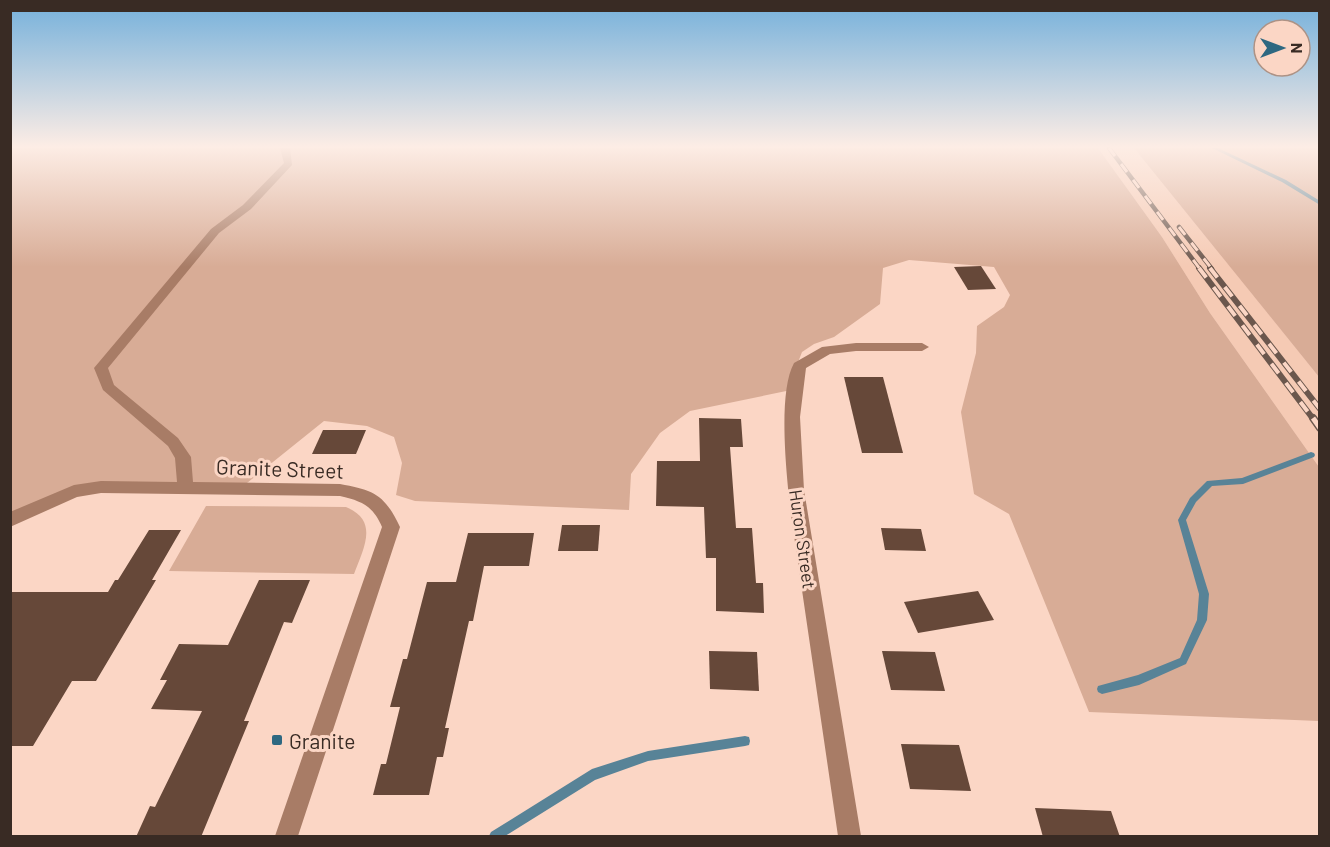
<svg xmlns="http://www.w3.org/2000/svg" width="1330" height="847" viewBox="0 0 1330 847" font-family="Barlow,sans-serif">
  <style>
    .built { fill: #f5cab4 }
    .green { fill: #d8ac96 }
    .lines { fill: none; stroke-linecap: round; stroke-linejoin: round }
    .stream { fill: #588397; fill-rule: evenodd }
    .building { fill: #664839 }
    .minor { fill: #a87c66; fill-rule: evenodd }
    .rail-far2-casing { stroke: #6b574d; stroke-width: 4.5 }
    .rail-far1-casing { stroke: #6b574d; stroke-width: 6 }
    .rail-casing { stroke: #6b574d; stroke-width: 8 }
    .rail-far2 { stroke: #fbd6c5; stroke-width: 3; stroke-dasharray: 10; stroke-linecap: butt }
    .rail-far1 { stroke: #fbd6c5; stroke-width: 4; stroke-dasharray: 12; stroke-linecap: butt }
    .rail { stroke: #fbd6c5; stroke-width: 5; stroke-dasharray: 15; stroke-linecap: butt }
    .poi-dot { fill: #2e6881; stroke: #fbd6c5; stroke-width: 2 }
    .labels { text-anchor: middle; dominant-baseline: central; stroke-width: 6; stroke-linejoin: round; paint-order: stroke }
    .street-label { font-size: 18px; fill: #392b24; stroke: #fbd6c5 }
    .near-street-label { font-size: 21px; fill: #392b24; stroke: #fbd6c5 }
    .near-poi-label { font-size: 21px; fill: #392b24; stroke: #fbd6c5; text-anchor: start }
  </style>
  <rect width="100%" height="100%" fill="#fbd6c5"/>
  <polygon class="built" points="1098,148 1134,148 1319,377 1319,467 1210,313 1162,237"/>
  <g class="green">
    <polygon points="11,148 1098,148 1162,237 1210,313 1319,467 1319,721 1089,712 1009,514 974,494 961,412 976,353 977,326 1004,307 1010,295 994,267 909,260 883,268 880,304 834,337 814,344 802,352 797,365 796,389 690,411 660,433 631,474 629,510 415,501 396,495 402,463 394,437 367,426 324,421 242,487 100,485 11,517"/>
    <polygon points="1134,148 1319,148 1319,377"/>
    <path d="M206,506L346,507C380,521 363,549 354,574L169,571Z"/>
  </g>
  <g class="lines">
    <g class="stream">
      <polygon points="1212,148 1218,148 1286,180 1320,201 1320,205 1282,182"/>
      <polygon points="1311,452 1314,453 1315,455 1314,457 1243,484 1212,486 1196,502 1186,520 1209,594 1207,620 1186,664 1139,685 1102,694 1098,692 1097,689 1098,686 1138,675 1180,658 1197,620 1199,594 1178,520 1190,498 1207,481 1242,478"/>
      <polygon points="745,736 749,737 750,741 749,745 745,746 648,761 595,780 505,836 489,836 491,832 592,769 648,751"/>
    </g>
  </g>
  <g class="building">
    <polygon points="981,266 996,289 968,290 954,267"/>
    <polygon points="844,377 883,377 903,453 862,453"/>
    <polygon points="699,418 741,419 743,447 730,447 736,528 752,528 756,583 763,583 764,613 716,611 716,558 706,558 704,507 656,506 657,461 700,461"/>
    <polygon points="323,430 366,430 356,454 312,454"/>
    <polygon points="562,525 600,525 598,551 558,551"/>
    <polygon points="881,528 921,529 926,551 885,550"/>
    <polygon points="149,530 181,530 152,580 156,580 96,681 72,681 33,746 10,746 10,592 108,592 115,580 118,580"/>
    <polygon points="468,533 534,533 529,566 484,566 473,621 469,621 445,728 449,728 443,757 437,757 429,795 373,795 381,764 386,764 400,707 390,707 403,659 407,659 427,582 456,582"/>
    <polygon points="259,580 310,580 292,623 284,622 244,721 249,721 201,837 136,837 150,806 155,807 202,711 151,709 167,680 160,680 179,644 228,645"/>
    <polygon points="978,591 994,620 918,633 904,602"/>
    <polygon points="709,651 757,652 759,691 710,689"/>
    <polygon points="882,651 935,652 945,691 891,690"/>
    <polygon points="901,744 959,745 971,791 910,789"/>
    <polygon points="1035,808 1111,811 1120,837 1043,837"/>
  </g>
  <g class="lines">
    <g class="minor">
      <path d="M280,148H290L292,165L251,209L219,233L108,368L114,385L178,438L191,457L193,482L340,484C374,490 385,495 400,527L298,836H275L382,527C373,506 362,501 340,496L101,493L77,497L10,527V512L74,485L101,481L177,482L175,458L168,446L103,390L94,368L211,229L243,205L284,163Z"/>
      <path d="M856,343H922L929,347L922,351H856L830,354L806,368L800,417L804,490L861,836H838L791,515C787,479 777,394 794,363L822,347Z"/>
    </g>
    <defs>
      <g id="rail-far2">
        <polyline points="1109,148 1200,269"/>
        <polyline points="1179,227 1212,269"/>
      </g>
      <g id="rail-far1">
        <polyline points="1199,268 1314,420"/>
        <polyline points="1210,268 1320,409"/>
      </g>
      <polyline id="rail" points="1313,418 1320,428"/>
    </defs>
    <use href="#rail-far2" class="rail-far2-casing"/>
    <use href="#rail-far1" class="rail-far1-casing"/>
    <use href="#rail" class="rail-casing"/>
    <use href="#rail-far2" class="rail-far2"/>
    <use href="#rail-far1" class="rail-far1"/>
    <use href="#rail" class="rail"/>
  </g>
  <linearGradient id="sky" x2="0" y2="1"><stop stop-color="#74b0db"/><stop offset="0.55" stop-color="#fdede5"/><stop offset="1" stop-color="#fdede5" stop-opacity="0"/></linearGradient>
  <rect width="1330" height="267" fill="url(#sky)"/>
  <rect class="poi-dot" x="271" y="734" width="12" height="12" rx="3"/>
  <g class="labels">
    <g class="street-label">
      <text transform="translate(803 539) rotate(82)">Huron Street</text>
    </g>
    <g class="near-street-label">
      <text transform="translate(280 468) rotate(2)">Granite Street</text>
    </g>
    <g class="near-poi-label">
      <text x="289" y="740">Granite</text>
    </g>
  </g>
  <rect width="1330" height="847" fill="none" stroke="#392b24" stroke-width="24"/>
  <g transform="translate(1282 48) rotate(90)"><circle r="28" fill="#fbd6c5" stroke="#ad9285" stroke-width="1.5"/>
  <path d="M0-4.5L10 22L0 15L-10 22Z" fill="#2e6881"/>
  <text y="-9" font-size="16" font-weight="bold" text-anchor="middle" fill="#392b24">N</text>
  </g>
</svg>
